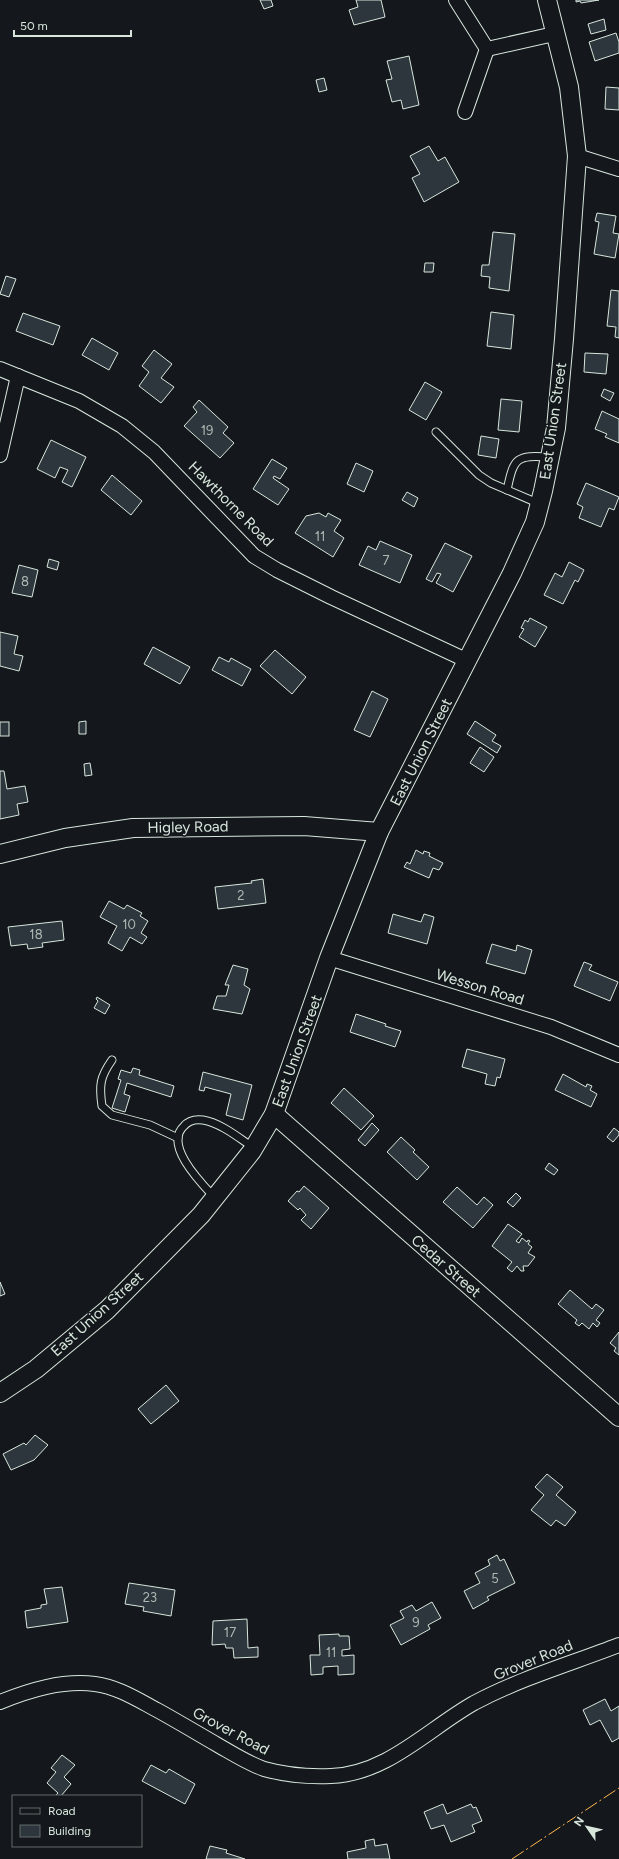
<svg xmlns="http://www.w3.org/2000/svg" width="619" height="1859" viewBox="0 0 619 1859" font-family="Figtree,sans-serif">
  <style>
    .building { fill: #2c363c; stroke: #d8e6dc }
    .lines { fill: none; stroke-linecap: round; stroke-linejoin: round }
    .service-casing { stroke: #d8e6dc; stroke-width: 9 }
    .minor-casing { stroke: #d8e6dc; stroke-width: 16 }
    .tertiary-casing { stroke: #d8e6dc; stroke-width: 20 }
    .service { stroke: #14181c; stroke-width: 7 }
    .minor { stroke: #14181c; stroke-width: 14 }
    .tertiary { stroke: #14181c; stroke-width: 18 }
    .power { stroke: #ffb74d; stroke-width: 1; stroke-dasharray: 14 3 2 3; stroke-linecap: butt }
    .labels { text-anchor: middle; dominant-baseline: central; stroke-width: 3; stroke-linejoin: round; paint-order: stroke }
    .number-label { font-size: 13px; fill: #adbab4 }
    .street-label { font-size: 15px; fill: #d8e6dc; stroke: #14181c }
  </style>
  <rect width="100%" height="100%" fill="#14181c"/>
  <g class="building">
    <polygon points="260,0 271,0 273,6 264,9"/>
    <polygon points="356,0 381,0 385,17 354,25 349,10 358,7"/>
    <polygon points="576,0 599,0 581,3 580,1 576,2"/>
    <polygon points="604,19 606,30 591,34 588,24"/>
    <polygon points="616,33 619,42 619,53 595,61 589,42"/>
    <polygon points="409,56 419,105 403,109 401,100 392,102 386,80 392,79 387,61"/>
    <polygon points="324,78 327,90 319,92 316,80"/>
    <polygon points="606,87 619,88 619,110 605,109"/>
    <polygon points="429,146 438,161 445,157 459,182 424,202 412,178 420,174 410,156"/>
    <polygon points="597,213 616,216 613,233 619,234 615,258 594,254 599,222 595,221"/>
    <polygon points="493,232 515,234 509,291 489,288 490,277 481,276 482,265 489,265"/>
    <polygon points="425,263 434,263 433,272 424,272"/>
    <polygon points="6,276 16,279 9,297 0,294"/>
    <polygon points="611,290 619,291 619,338 615,337 616,327 607,326"/>
    <polygon points="491,312 514,315 511,349 487,346"/>
    <polygon points="23,313 60,326 53,345 16,331"/>
    <polygon points="92,338 118,353 109,370 82,355"/>
    <polygon points="154,350 172,364 161,378 174,387 161,403 139,386 149,372 142,366"/>
    <polygon points="585,353 608,354 606,374 584,372"/>
    <polygon points="425,382 442,392 426,420 409,410"/>
    <polygon points="604,389 614,393 610,401 601,396"/>
    <polygon points="501,399 522,401 519,432 498,430"/>
    <polygon points="199,400 228,427 223,433 234,443 220,458 184,426 197,412 193,407"/>
    <polygon points="602,411 619,419 619,443 605,437 607,434 595,429"/>
    <polygon points="481,436 499,439 496,458 478,455"/>
    <polygon points="51,440 86,457 72,487 62,482 68,470 60,467 55,478 37,469"/>
    <polygon points="272,459 287,468 280,479 274,476 273,478 289,489 278,505 253,489"/>
    <polygon points="356,463 373,471 364,492 347,484"/>
    <polygon points="112,475 142,501 131,515 101,490"/>
    <polygon points="586,483 619,497 614,510 609,508 601,527 579,518 583,507 577,504"/>
    <polygon points="407,492 418,498 414,507 402,500"/>
    <polygon points="319,513 326,517 328,513 341,520 334,531 344,538 333,557 295,533 306,516"/>
    <polygon points="380,541 412,555 400,583 359,565 368,546 376,550"/>
    <polygon points="445,543 472,556 453,592 436,583 441,574 437,573 432,582 426,579"/>
    <polygon points="49,559 59,562 57,570 47,567"/>
    <polygon points="569,562 584,570 578,582 575,580 563,604 544,595 555,573 562,577"/>
    <polygon points="19,565 38,570 32,597 12,593"/>
    <polygon points="530,618 547,627 535,647 519,637 524,629 521,628 525,620 528,622"/>
    <polygon points="0,632 18,636 14,654 23,656 19,671 0,666"/>
    <polygon points="153,647 190,667 180,684 144,664"/>
    <polygon points="275,650 306,677 292,694 260,666"/>
    <polygon points="219,657 229,662 231,658 251,669 242,686 212,670"/>
    <polygon points="372,691 388,699 370,737 354,730"/>
    <polygon points="86,721 86,734 79,734 79,722"/>
    <polygon points="475,721 496,735 492,741 501,746 497,753 467,734"/>
    <rect x="0" y="722" width="9" height="14"/>
    <polygon points="480,747 494,757 484,772 470,763"/>
    <polygon points="90,763 92,775 85,776 84,764"/>
    <polygon points="0,771 4,771 7,789 25,786 28,802 17,804 19,815 0,819"/>
    <polygon points="416,850 423,854 424,851 430,853 429,856 443,863 439,870 433,868 429,878 404,867 407,862 410,864"/>
    <polygon points="263,879 266,903 218,909 215,887 252,883 251,881"/>
    <polygon points="109,901 124,909 127,905 142,913 140,916 148,921 141,933 147,937 142,944 130,937 122,951 108,943 117,926 100,917"/>
    <polygon points="393,914 421,922 424,914 434,917 427,944 388,933"/>
    <polygon points="62,921 64,940 42,943 43,947 28,949 27,944 11,946 8,927"/>
    <polygon points="492,944 516,951 517,945 532,950 525,974 486,963"/>
    <polygon points="584,962 592,965 589,970 618,982 610,1001 574,986"/>
    <polygon points="233,965 248,969 244,985 250,989 242,1014 213,1009 217,996 226,996 229,985 225,985"/>
    <polygon points="97,997 110,1005 105,1014 94,1008 98,1001 96,999"/>
    <polygon points="356,1014 386,1024 385,1026 401,1031 395,1047 350,1032"/>
    <polygon points="467,1049 505,1059 500,1078 497,1077 495,1086 485,1084 487,1074 462,1067"/>
    <polygon points="133,1068 140,1070 139,1075 174,1086 171,1097 127,1083 124,1094 130,1096 125,1112 112,1108 121,1080 118,1079 121,1070 131,1073"/>
    <polygon points="203,1072 252,1085 243,1120 226,1115 231,1094 205,1087 204,1091 199,1090"/>
    <polygon points="563,1074 586,1087 587,1084 592,1086 590,1090 597,1094 591,1107 555,1090"/>
    <polygon points="344,1088 374,1116 361,1130 331,1103"/>
    <polygon points="372,1123 379,1130 365,1146 358,1140"/>
    <polygon points="614,1128 619,1132 619,1135 613,1142 607,1137"/>
    <polygon points="401,1137 415,1150 413,1152 429,1167 417,1180 387,1152"/>
    <polygon points="549,1163 558,1170 554,1175 545,1169"/>
    <polygon points="304,1186 329,1208 311,1229 301,1220 306,1215 300,1208 298,1210 288,1201 297,1191 299,1192"/>
    <polygon points="457,1187 477,1205 484,1197 493,1205 473,1228 443,1202"/>
    <polygon points="516,1193 521,1198 513,1207 507,1202"/>
    <polygon points="508,1224 522,1234 516,1241 519,1243 522,1238 527,1242 528,1240 530,1241 528,1244 532,1247 528,1253 535,1257 528,1266 523,1266 524,1271 521,1271 517,1266 512,1272 507,1268 512,1262 492,1246"/>
    <polygon points="0,1282 5,1294 0,1296"/>
    <polygon points="570,1290 592,1309 596,1304 604,1310 596,1320 600,1323 597,1327 593,1323 589,1329 582,1323 579,1326 575,1323 577,1320 558,1304"/>
    <polygon points="619,1332 619,1355 614,1351 616,1348 610,1343"/>
    <polygon points="166,1385 179,1401 151,1424 138,1409"/>
    <polygon points="35,1435 48,1445 34,1460 11,1470 3,1454 24,1443 26,1445"/>
    <polygon points="547,1474 563,1487 556,1495 576,1512 565,1526 556,1520 551,1526 531,1510 544,1495 535,1487"/>
    <polygon points="497,1555 500,1561 504,1559 515,1583 487,1597 489,1600 473,1609 464,1591 480,1583 475,1573 490,1565 488,1560"/>
    <polygon points="129,1583 175,1590 171,1616 143,1611 144,1607 125,1604"/>
    <polygon points="62,1587 68,1622 27,1628 25,1611 41,1608 41,1605 47,1604 44,1589"/>
    <polygon points="432,1602 441,1618 428,1625 430,1629 401,1645 390,1625 404,1618 400,1611 412,1605 416,1611"/>
    <polygon points="247,1619 248,1648 258,1647 258,1657 234,1658 233,1648 226,1648 225,1644 212,1645 213,1621"/>
    <polygon points="339,1634 339,1636 349,1636 350,1649 342,1650 342,1656 354,1655 354,1674 338,1675 338,1666 323,1667 323,1674 311,1675 310,1655 320,1655 319,1635"/>
    <polygon points="605,1699 611,1711 619,1706 619,1738 612,1742 600,1720 590,1725 583,1710"/>
    <polygon points="62,1755 75,1765 64,1777 71,1784 61,1796 55,1796 58,1793 47,1783 56,1772 51,1768"/>
    <polygon points="151,1765 166,1773 169,1769 195,1784 185,1804 142,1781"/>
    <polygon points="443,1804 447,1814 471,1804 473,1808 476,1807 482,1821 472,1825 475,1832 451,1842 444,1825 431,1829 424,1812"/>
    <polygon points="374,1839 375,1846 387,1844 390,1859 348,1859 347,1852 366,1848 365,1841"/>
    <polygon points="210,1846 227,1850 226,1853 245,1859 206,1859"/>
  </g>
  <g class="lines">
    <defs>
      <g id="service">
        <polyline points="436,432 479,475 491,483 540,504"/>
        <path d="M507,490C514,457 516,455 550,457"/>
        <path d="M112,1060C100,1077 99,1085 102,1106L112,1115L150,1125L178,1138"/>
        <path d="M215,1198C202,1184 163,1145 184,1126C189,1120 196,1119 203,1120C221,1123 239,1138 254,1148"/>
      </g>
      <g id="minor">
        <polyline points="456,0 487,49 554,34"/>
        <polyline points="465,112 487,49"/>
        <polyline points="577,156 619,169"/>
        <polyline points="0,369 79,401 122,426 154,452 254,556 277,570 331,597 468,661"/>
        <polyline points="0,455 18,376"/>
        <polyline points="329,958 551,1027 619,1055"/>
        <path d="M0,1702C30,1690 62,1680 95,1684C118,1687 138,1700 157,1710C177,1721 197,1733 216,1744C232,1753 247,1763 264,1769C286,1775 309,1777 331,1776C387,1774 428,1729 474,1703C521,1678 570,1664 619,1645"/>
      </g>
      <g id="tertiary">
        <polyline points="0,854 65,838 133,828 304,826 379,832"/>
        <polyline points="274,1114 619,1417"/>
        <polyline points="0,1393 36,1369 107,1310 201,1215 252,1151 274,1114 329,958 379,832 512,573 535,522 543,491 556,428 564,339 577,156 569,87 547,0"/>
      </g>
    </defs>
    <use href="#service" class="service-casing"/>
    <use href="#minor" class="minor-casing"/>
    <use href="#tertiary" class="tertiary-casing"/>
    <use href="#service" class="service"/>
    <use href="#minor" class="minor"/>
    <use href="#tertiary" class="tertiary"/>
    <polyline class="power" points="512,1859 619,1788"/>
  </g>
  <g class="labels">
    <g class="number-label">
      <text x="207" y="430">19</text>
      <text x="320" y="536">11</text>
      <text x="386" y="560">7</text>
      <text x="25" y="581">8</text>
      <text x="241" y="895">2</text>
      <text x="129" y="924">10</text>
      <text x="36" y="934">18</text>
      <text x="495" y="1578">5</text>
      <text x="150" y="1597">23</text>
      <text x="416" y="1622">9</text>
      <text x="230" y="1632">17</text>
      <text x="331" y="1652">11</text>
    </g>
    <g class="street-label">
      <text transform="translate(553 421) rotate(-82)">East Union Street</text>
      <text transform="translate(231 504) rotate(45)">Hawthorne Road</text>
      <text transform="translate(421 752) rotate(-63)">East Union Street</text>
      <text transform="translate(188 827) rotate(-1)">Higley Road</text>
      <text transform="translate(480 987) rotate(17)">Wesson Road</text>
      <text transform="translate(297 1051) rotate(-70)">East Union Street</text>
      <text transform="translate(446 1266) rotate(41)">Cedar Street</text>
      <text transform="translate(97 1314) rotate(-42)">East Union Street</text>
      <text transform="translate(533 1660) rotate(-22)">Grover Road</text>
      <text transform="translate(231 1731) rotate(28)">Grover Road</text>
    </g>
  </g>
  <rect x="12" y="1795" width="130" height="52" fill="#14181c" stroke="#626a69"/>
  <rect x="20" y="1808" width="20" height="6" fill="#14181c" stroke="#626a69"/>
  <text x="48" y="1815" font-size="12" fill="#d8e6dc">Road</text>
  <rect x="20" y="1825" width="20" height="12" fill="#2c363c" stroke="#626a69"/>
  <text x="48" y="1835" font-size="12" fill="#d8e6dc">Building</text>
  <g transform="translate(587 1827) rotate(304)" stroke="#14181c" stroke-width="3" paint-order="stroke">
  <path d="M0-3L7 15L0 10L-7 15Z" fill="#d8e6dc"/>
  <text y="-6" font-size="11" font-weight="bold" text-anchor="middle" fill="#d8e6dc">N</text>
  </g>
  <path d="M14 30v6h117v-6" fill="none" stroke="#d8e6dc" stroke-width="2"/>
  <text x="20" y="30" font-size="12" fill="#d8e6dc" stroke="#14181c" stroke-width="3" paint-order="stroke">50 m</text>
</svg>
